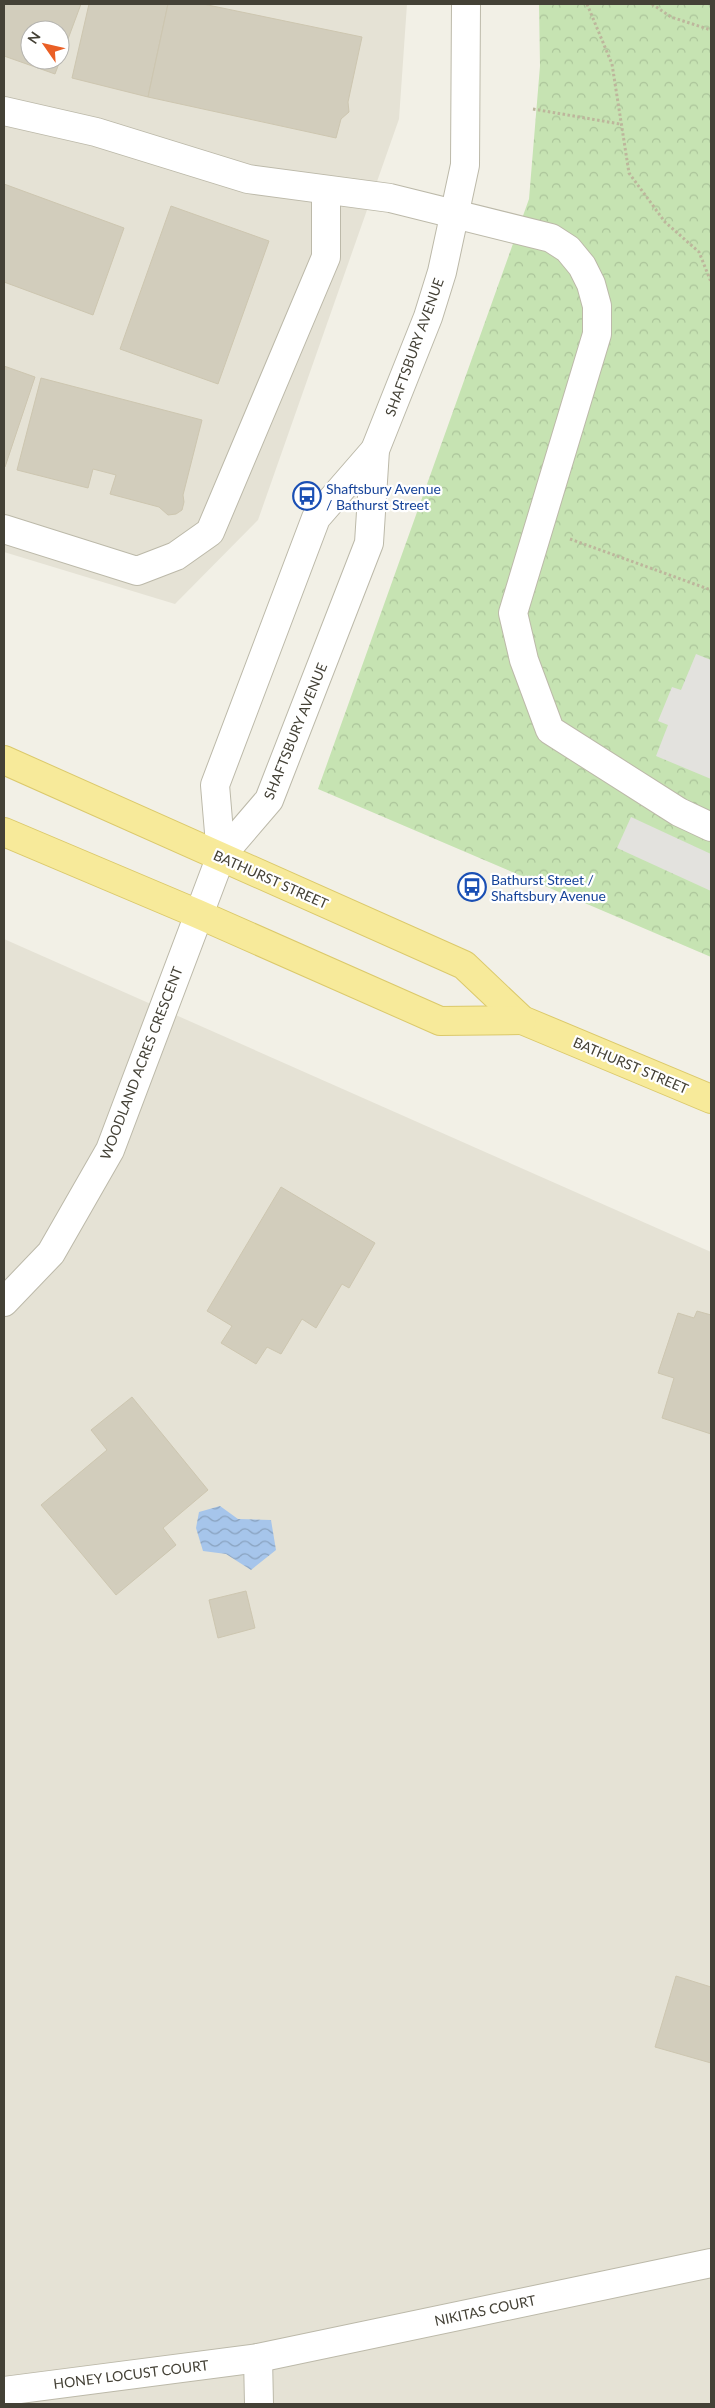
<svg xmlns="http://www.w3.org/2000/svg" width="715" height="2408" viewBox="0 0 715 2408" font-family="Lato,sans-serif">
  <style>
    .residential { fill: #e5e2d5; fill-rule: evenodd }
    .forest { fill: url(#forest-crowns) }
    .parking { fill: #e3e2de }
    .water { fill: url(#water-waves) }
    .building { fill: #d2cdbc; stroke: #cdc6b0; fill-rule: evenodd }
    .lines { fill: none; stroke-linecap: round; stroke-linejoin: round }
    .minor-casing { stroke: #bcb9a9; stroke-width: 30 }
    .major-casing { stroke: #dbc96b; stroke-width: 30 }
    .path { stroke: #bdb69c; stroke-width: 3; stroke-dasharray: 2.5 2.5; stroke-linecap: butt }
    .minor { stroke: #fff; stroke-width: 28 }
    .major { stroke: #f7ea9a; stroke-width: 28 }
    .labels { text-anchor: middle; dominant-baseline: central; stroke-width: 4.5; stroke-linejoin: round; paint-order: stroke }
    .street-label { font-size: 14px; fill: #444136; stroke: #fff }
    .transit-label { font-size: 14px; fill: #164399; stroke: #fff; text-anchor: start }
  </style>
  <defs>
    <pattern id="forest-crowns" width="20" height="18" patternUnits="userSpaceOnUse" patternTransform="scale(1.25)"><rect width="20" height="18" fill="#c6e3b2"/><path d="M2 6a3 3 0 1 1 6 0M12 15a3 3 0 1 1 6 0" fill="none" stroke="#abc49a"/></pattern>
    <pattern id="water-waves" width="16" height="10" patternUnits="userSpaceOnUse" patternTransform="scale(1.25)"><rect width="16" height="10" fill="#a6c5eb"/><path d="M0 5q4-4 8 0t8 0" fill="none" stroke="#89a2bf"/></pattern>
  </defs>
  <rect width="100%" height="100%" fill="#f2f0e6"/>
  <g class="residential">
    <path d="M4,4H407L399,119L258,520L175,604L4,552ZM30,30H60V60H30Z"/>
    <polygon points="4,939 711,1252 711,2404 4,2404"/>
  </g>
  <polygon class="forest" points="539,4 711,4 711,957 318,789 529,199 540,66"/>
  <g class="parking">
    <polygon points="696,654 711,660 711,779 656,756 668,725 658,721 672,687 681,690"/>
    <polygon points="631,817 711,854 711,891 617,848"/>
  </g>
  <polygon class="water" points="220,1506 238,1519 271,1520 276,1550 251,1570 226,1554 203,1551 196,1528 199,1512"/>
  <g class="building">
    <path d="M4,4H81L55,74L4,56ZM30,30H60V60H30Z"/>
    <polygon points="89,4 168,4 148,97 72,78"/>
    <polygon points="168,4 203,4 362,37 348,102 349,112 341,119 336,138 148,97"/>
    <polygon points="4,184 124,228 93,315 4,282"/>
    <polygon points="171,206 269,241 218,384 120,349"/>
    <polygon points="4,366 35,377 5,467 4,467"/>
    <polygon points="41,378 202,420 183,495 184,502 182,510 176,514 168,515 159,507 110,494 116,475 93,469 88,488 17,470"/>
    <polygon points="281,1187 375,1243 349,1288 342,1284 316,1328 302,1319 281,1354 267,1347 256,1364 221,1343 232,1326 207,1311"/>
    <polygon points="697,1311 711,1315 711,1434 662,1418 674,1378 658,1373 678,1313 694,1318"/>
    <polygon points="132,1397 208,1490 163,1528 176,1545 116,1595 41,1505 107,1450 91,1430"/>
    <polygon points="246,1591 255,1628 218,1638 209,1600"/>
    <polygon points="676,1976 711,1987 711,2063 655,2047"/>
  </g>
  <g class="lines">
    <defs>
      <g id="minor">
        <polyline points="4,111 96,132 248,179 390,198 551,238 568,249 582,266 591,284 597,306 597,334 513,613 524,660 550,730 679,812 711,827"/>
        <polyline points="4,529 137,571 176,556 210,532 326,257 326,190"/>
        <polyline points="221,856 215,785 316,518 375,450"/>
        <polyline points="4,1302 51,1253 110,1150 221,856 269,800 369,543 375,450 428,317 442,272 465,165 466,4"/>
        <polyline points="258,2358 259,2404"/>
        <polyline points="4,2391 258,2358 711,2263"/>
      </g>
      <g id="major">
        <polyline points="4,760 464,965 522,1020 711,1099"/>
        <polyline points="4,832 198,914 440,1021 522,1020"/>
      </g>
    </defs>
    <use href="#minor" class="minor-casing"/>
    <use href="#major" class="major-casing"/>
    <g class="path">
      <polyline points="587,4 612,64 629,173 665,222 699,252 711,282"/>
      <polyline points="652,4 671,17 711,30"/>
      <polyline points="533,109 620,124"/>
      <polyline points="570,539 711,590"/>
    </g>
    <use href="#minor" class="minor"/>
    <use href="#major" class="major"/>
  </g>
  <defs>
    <symbol id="bus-ring" viewBox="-11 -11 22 22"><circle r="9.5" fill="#fff" stroke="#1a4fb4" stroke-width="1.5"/><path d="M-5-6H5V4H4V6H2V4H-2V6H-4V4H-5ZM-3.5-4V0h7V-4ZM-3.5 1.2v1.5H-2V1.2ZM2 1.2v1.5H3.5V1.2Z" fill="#1a4fb4"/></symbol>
  </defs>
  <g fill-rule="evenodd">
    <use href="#bus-ring" x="291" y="480" width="32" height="32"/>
    <use href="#bus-ring" x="456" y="871" width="32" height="32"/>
  </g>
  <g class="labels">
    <g class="street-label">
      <text transform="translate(414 347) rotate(-70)">SHAFTSBURY AVENUE</text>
      <text transform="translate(295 731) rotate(-68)">SHAFTSBURY AVENUE</text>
      <text transform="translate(271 879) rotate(24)">BATHURST STREET</text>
      <text transform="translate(141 1063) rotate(-69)">WOODLAND ACRES CRESCENT</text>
      <text transform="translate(631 1065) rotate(23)">BATHURST STREET</text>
      <text transform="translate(485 2310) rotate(-12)">NIKITAS COURT</text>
      <text transform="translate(131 2374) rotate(-7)">HONEY LOCUST COURT</text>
    </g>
    <g class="transit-label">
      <text x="326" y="488">Shaftsbury Avenue<tspan x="326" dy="16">/ Bathurst Street</tspan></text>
      <text x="491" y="879">Bathurst Street /<tspan x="491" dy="16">Shaftsbury Avenue</tspan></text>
    </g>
  </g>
  <rect width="715" height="2408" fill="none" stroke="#444136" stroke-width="10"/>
  <g transform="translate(45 45) rotate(304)"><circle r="24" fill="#ffffff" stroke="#b4b3af"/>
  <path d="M0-4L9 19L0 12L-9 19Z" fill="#ea5f25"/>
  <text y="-8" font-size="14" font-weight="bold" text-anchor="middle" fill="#444136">N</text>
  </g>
</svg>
